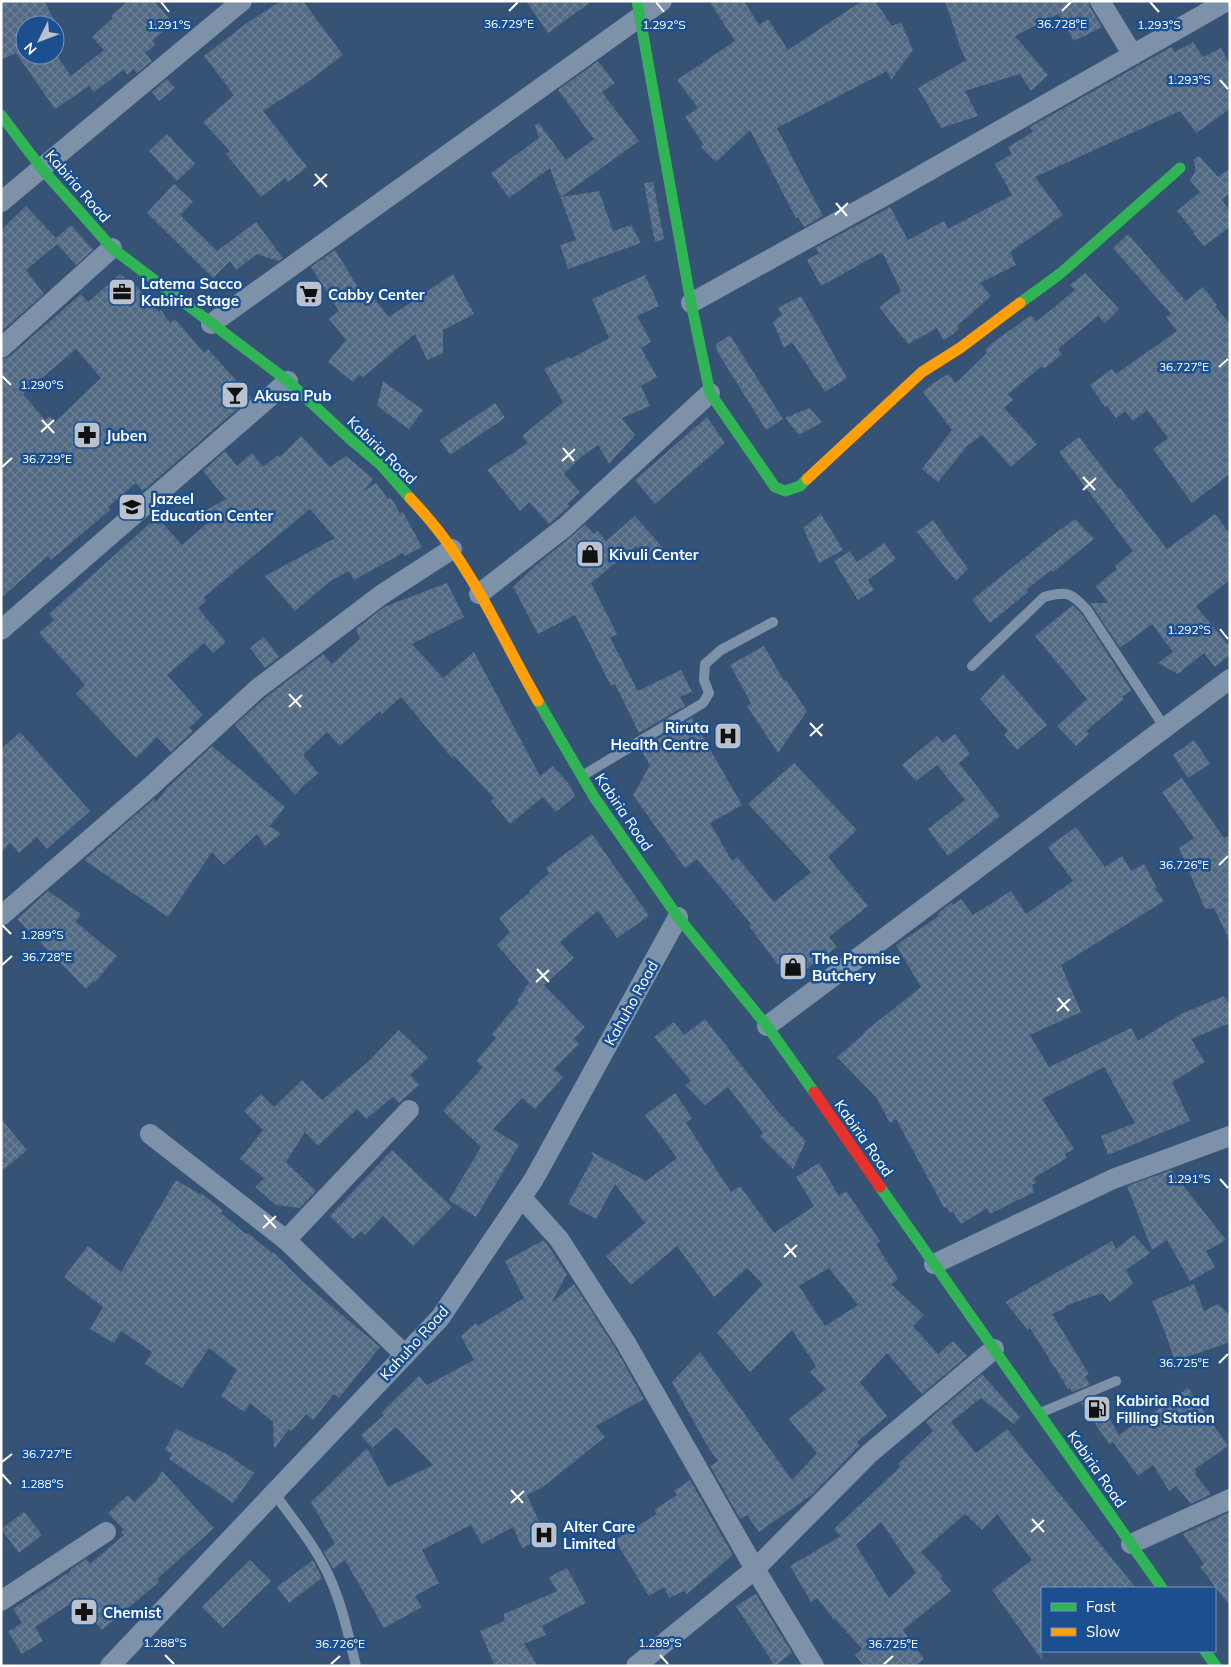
<svg xmlns="http://www.w3.org/2000/svg" width="1231" height="1667" viewBox="0 0 1231 1667" font-family="Mulish,sans-serif">
  <style>
    .building { fill: url(#building-cross-hatch); fill-rule: evenodd }
    .lines { fill: none; stroke-linecap: round; stroke-linejoin: round }
    .lane { stroke: #7d92a8; stroke-width: 10 }
    .street { stroke: #7d92a8; stroke-width: 20 }
    .fast { stroke: #30b455; stroke-width: 11 }
    .slow { stroke: #ff9f0a; stroke-width: 11 }
    .jam { stroke: #e5322d; stroke-width: 11 }
    .ticks { fill: none; stroke: #fff; stroke-width: 2 }
    .labels { text-anchor: middle; dominant-baseline: central; stroke-width: 5; stroke-linejoin: round; paint-order: stroke }
    .street-label { font-size: 15px; fill: #fff; stroke: #1b4f8f }
    .poi-label { font-size: 15px; font-weight: bold; fill: #fff; stroke: #1b4f8f; text-anchor: start }
    .ticks-label { font-size: 12px; text-anchor: middle; fill: #fff; stroke: #1b4f8f; stroke-width: 5; stroke-linejoin: round; paint-order: stroke }
  </style>
  <defs>
    <pattern id="building-cross-hatch" width="8" height="8" patternUnits="userSpaceOnUse" patternTransform="scale(1.25)"><rect width="8" height="8" fill="#526984"/><path d="M0 0l8 8M0 8l8-8" fill="none" stroke="#6c8096"/></pattern>
  </defs>
  <rect width="100%" height="100%" fill="#365274"/>
  <g class="building">
    <polygon points="1,1 44,1 59,29 55,32 55,25 25,25 25,55 55,55 55,53 71,76 104,50 92,37 113,18 111,16 128,1 154,1 173,23 152,41 155,45 145,53 152,61 137,73 133,69 128,75 123,70 94,92 89,86 55,109 16,53 1,60"/>
    <polygon points="281,1 303,1 343,55 305,84 263,111 307,167 288,182 285,178 261,197 226,154 230,151 203,122 234,95 204,56 247,23"/>
    <polygon points="526,1 592,1 548,33"/>
    <polygon points="709,1 744,1 759,25 768,19 788,50 862,1 875,1 892,26 901,22 913,50 891,80 887,71 777,128 823,216 804,227 798,217 796,218 750,130 716,162 701,147 704,145 685,117 698,108 677,80 735,41"/>
    <polygon points="945,1 1088,1 1090,7 1102,27 1074,41 1058,14 1015,36 1048,75 1031,91 1020,74 965,91 978,116 941,128 918,88 966,60 958,43 959,43"/>
    <polygon points="1193,42 1203,57 1221,48 1230,65 1230,109 1196,133 1180,111 1035,177 1063,215 1010,252 1016,265 980,283 991,296 957,326 959,329 952,335 943,340 937,328 908,344 879,307 901,291 882,252 821,286 807,260 819,253 815,248 890,207 908,240 944,221 948,229 1012,195 995,164 1012,154 1008,147 1033,132 1030,127 1171,47 1175,52"/>
    <polygon points="598,61 615,83 602,92 639,141 561,197 599,191 613,231 631,225 641,243 568,269 560,245 576,240 550,168 509,198 491,173 539,138 535,125 539,123 566,160 594,139 558,90"/>
    <polygon points="167,79 175,88 159,101 152,92"/>
    <polygon points="167,134 195,164 177,181 149,151"/>
    <polygon points="1199,156 1218,177 1230,168 1230,193 1222,200 1230,211 1230,227 1204,246 1193,233 1194,232 1177,211 1200,192 1190,180 1195,172 1195,165 1193,160"/>
    <polygon points="653,182 664,239 655,242 644,183"/>
    <polygon points="174,184 193,202 180,215 217,251 256,222 283,258 278,261 257,254 236,270 230,261 213,278 147,213"/>
    <polygon points="26,206 56,238 71,225 93,250 76,265 57,244 26,270 44,294 1,332 1,230"/>
    <polygon points="1128,234 1186,301 1203,287 1217,305 1215,306 1230,324 1230,474 1192,503 1153,449 1168,438 1147,410 1133,421 1125,411 1116,418 1107,406 1105,407 1090,385 1112,369 1116,374 1177,331 1166,317 1171,314 1113,248"/>
    <polygon points="335,250 361,292 366,289 389,317 453,274 474,314 443,330 443,353 427,360 415,334 363,377 359,375 353,382 328,362 346,340 329,319 339,311 311,267"/>
    <polygon points="1085,273 1119,309 1105,323 1098,316 1058,349 1062,354 1044,369 1042,366 1008,394 1013,400 1004,408 1037,444 1011,467 982,435 967,446 938,482 922,469 952,430 923,392 932,384 948,374 956,383 987,353 985,350 995,341 1031,315 1036,322 1075,290 1070,285"/>
    <path d="M120,274L135,285L159,312L161,310L170,323L175,319L204,353L208,349L251,397L143,491L136,483L108,507L110,510L51,560L48,556L1,598V360L9,357L81,294L88,302ZM76,349L101,378L55,422L50,416L45,420L23,394Z"/>
    <polygon points="645,275 659,306 637,316 651,342 641,348 657,377 641,386 650,406 622,418 635,435 609,464 598,445 581,457 564,474 580,492 567,504 570,506 549,524 529,502 520,511 487,470 528,443 522,436 563,402 544,369 569,357 570,359 609,338 592,299"/>
    <polygon points="801,296 847,378 825,392 792,342 784,348 773,322 782,314 778,308"/>
    <polygon points="730,335 783,419 766,430 717,351 716,344"/>
    <polygon points="383,381 423,410 409,429 377,406"/>
    <polygon points="495,403 505,418 450,455 440,440"/>
    <polygon points="809,408 822,422 799,435 785,418"/>
    <polygon points="707,417 725,443 655,504 635,480"/>
    <polygon points="301,436 330,467 346,456 370,476 373,479 364,491 376,483 388,499 390,498 394,502 400,514 402,512 404,514 422,547 405,556 403,553 354,580 349,571 329,582 295,611 265,576 335,538 310,509 204,597 206,601 198,608 226,642 213,653 204,643 167,675 203,715 189,728 193,731 171,752 157,737 136,758 76,694 85,685 39,633 54,620 49,614 157,517 182,545 210,521 203,512 226,499 203,471 225,451 237,466 252,453 263,467 278,455 280,457"/>
    <polygon points="1079,437 1119,489 1120,488 1167,549 1215,514 1230,534 1230,580 1196,606 1230,647 1230,655 1215,667 1204,653 1178,674 1158,663 1173,652 1152,624 1120,648 1090,603 1108,603 1096,586 1117,569 1115,566 1133,551 1114,526 1117,521 1113,524 1059,452"/>
    <polygon points="821,514 843,550 819,563 803,528"/>
    <polygon points="635,516 663,548 649,561 636,546 591,583 617,634 610,638 638,691 681,670 692,692 680,697 685,706 639,733 615,684 611,686 575,615 538,634 513,587 535,566 585,525 594,534 598,531 606,541"/>
    <polygon points="1075,519 1094,539 1053,572 1051,570 1026,590 1028,592 990,623 972,600 1050,537"/>
    <polygon points="933,520 968,569 956,581 917,532"/>
    <polygon points="884,543 896,559 868,580 874,590 858,600 834,561 850,551 857,562"/>
    <polygon points="447,583 464,617 412,644 443,678 474,652 540,776 553,766 569,784 575,796 556,812 543,797 510,824 491,801 494,798 454,756 452,758 401,697 382,714 380,711 340,746 327,732 303,755 318,773 303,786 295,795 235,725 265,698 323,654 332,664 360,639 356,629 384,607"/>
    <polygon points="1073,605 1082,614 1131,690 1122,697 1124,699 1086,731 1089,734 1076,746 1057,726 1087,699 1035,636"/>
    <polygon points="264,637 279,657 265,668 250,648"/>
    <polygon points="764,646 784,681 786,680 807,711 778,753 747,706 751,703 730,665"/>
    <polygon points="1003,674 1047,725 1017,750 1004,735 1008,731 980,699"/>
    <polygon points="692,718 742,805 710,823 732,861 737,857 774,902 811,872 748,804 794,763 857,830 828,857 868,906 829,937 837,947 790,981 749,926 751,924 697,859 685,868 633,795 650,765 642,752 647,749 646,746"/>
    <polygon points="20,732 90,811 47,849 37,837 19,853 10,843 1,853 1,749"/>
    <polygon points="955,734 970,754 959,763 1000,816 948,856 928,829 965,800 937,765 916,781 902,765 937,736 943,743"/>
    <polygon points="1194,740 1210,764 1188,778 1173,755"/>
    <polygon points="212,746 285,807 270,826 281,834 265,846 257,834 224,865 212,852 168,917 84,860 154,799 156,802 167,788"/>
    <polygon points="1182,778 1224,838 1230,836 1230,942 1214,908 1205,909 1179,848 1194,838 1162,792"/>
    <polygon points="1076,827 1105,867 1122,856 1131,871 1144,864 1157,888 1155,888 1164,901 1061,965 1081,1012 1030,1035 1049,1067 1131,1028 1138,1041 1181,1014 1224,996 1230,1005 1230,1023 1191,1039 1205,1062 1172,1082 1190,1121 1108,1155 1101,1136 1135,1123 1104,1067 1042,1099 1074,1149 1065,1154 1067,1158 1034,1178 1036,1183 1032,1185 1034,1192 990,1214 987,1208 961,1224 953,1212 950,1213 947,1207 944,1208 896,1119 890,1123 876,1097 837,1057 864,1034 863,1033 921,987 896,945 939,916 937,914 952,902 953,905 961,899 973,915 1011,891 1026,914 1073,881 1048,847"/>
    <polygon points="592,834 649,916 617,938 598,911 560,942 574,958 544,985 585,1027 574,1039 579,1044 554,1069 563,1077 535,1109 522,1098 493,1129 519,1145 476,1217 449,1200 481,1147 443,1111 483,1067 476,1061 496,1038 492,1034 519,1002 517,1001 529,982 497,945 510,932 499,918 530,892 529,891 549,873 546,868"/>
    <polygon points="48,891 81,914 76,922 117,956 95,982 93,981 86,989 17,919"/>
    <polygon points="705,1019 779,1113 806,1141 793,1169 760,1136 763,1133 728,1087 705,1105 685,1085 691,1081 654,1037 674,1022 684,1035"/>
    <polygon points="399,1030 428,1058 410,1075 419,1085 399,1103 393,1097 366,1119 357,1109 318,1146 305,1132 286,1162 316,1191 300,1208 276,1205 255,1187 264,1178 240,1159 263,1130 244,1111 261,1094 274,1107 302,1080 322,1100 368,1062"/>
    <path d="M675,1093L692,1118L686,1123L731,1192L740,1186L774,1233L814,1206L796,1177L819,1163L839,1196L846,1191L880,1241L876,1244L898,1279L891,1284L924,1315L913,1326L938,1354L953,1341L967,1356L922,1394L887,1353L860,1382L887,1416L857,1442L860,1445L813,1494L759,1532L747,1515L740,1519L710,1466L718,1461L706,1444L672,1382L700,1352L792,1480L817,1453L789,1419L826,1389L810,1372L816,1366L792,1330L750,1372L717,1333L763,1284L747,1268L714,1297L677,1246L631,1285L606,1256L645,1223L615,1184L596,1219L568,1204L594,1156L590,1151L646,1181L677,1158L645,1115ZM829,1268L858,1305L825,1326L799,1286Z"/>
    <polygon points="1,1119 27,1150 1,1172"/>
    <polygon points="392,1150 452,1207 413,1246 383,1216 365,1235 361,1231 353,1239 330,1216"/>
    <polygon points="1171,1170 1226,1240 1206,1251 1215,1267 1190,1281 1167,1240 1152,1250 1127,1186"/>
    <polygon points="176,1180 201,1195 201,1193 223,1211 221,1213 246,1234 248,1233 272,1253 273,1252 303,1282 380,1347 339,1398 334,1394 313,1420 306,1414 292,1431 289,1429 274,1449 273,1422 250,1403 244,1412 221,1396 237,1370 209,1348 182,1388 145,1364 152,1352 121,1331 114,1343 90,1329 103,1307 64,1277 88,1246 121,1272"/>
    <polygon points="1134,1235 1150,1253 1126,1270 1133,1284 1110,1302 1102,1293 1065,1306 1066,1308 1052,1314 1089,1374 1085,1376 1090,1385 1072,1392 1070,1388 1068,1389 1030,1328 1028,1330 1005,1302 1112,1241 1116,1249"/>
    <polygon points="544,1240 567,1274 552,1302 574,1284 616,1349 644,1399 596,1426 605,1437 543,1487 527,1495 546,1537 522,1548 513,1527 482,1544 471,1525 422,1550 439,1583 415,1596 422,1607 384,1628 345,1560 333,1569 324,1552 335,1544 311,1502 367,1448 388,1487 433,1465 396,1427 372,1448 361,1435 384,1415 382,1412 419,1376 427,1385 474,1360 461,1336 476,1323 478,1326 524,1298 505,1261"/>
    <polygon points="1194,1284 1204,1311 1218,1304 1230,1315 1230,1342 1175,1361 1166,1335 1152,1301"/>
    <path d="M982,1374L1020,1417L1014,1424L981,1398L951,1422L976,1453L1007,1429L1136,1588H1042V1660L992,1590L1032,1560L997,1514L982,1530L965,1514L921,1552L943,1576L940,1578L951,1591L903,1630L924,1659L914,1666H864L855,1655L862,1649L836,1620H834L817,1598L811,1602L790,1566L841,1536L834,1529L900,1467L898,1464L933,1431L926,1422ZM881,1522L916,1573L889,1598L856,1545Z"/>
    <polygon points="1188,1388 1228,1446 1195,1469 1197,1473 1195,1474 1211,1494 1191,1504 1176,1486 1169,1491 1153,1465 1138,1476 1113,1442 1109,1444 1081,1403 1097,1397 1119,1435 1147,1415 1148,1416"/>
    <polygon points="176,1429 224,1453 224,1452 254,1473 233,1503 169,1459 172,1454 165,1450"/>
    <polygon points="162,1471 214,1528 157,1579 159,1582 102,1630 76,1600 35,1627 43,1641 22,1654 8,1632 22,1623 13,1609 71,1571 70,1570 86,1559 90,1564 124,1535 121,1532 124,1530 108,1513 128,1495 134,1502 156,1481"/>
    <polygon points="690,1480 733,1555 687,1594 684,1591 669,1598 664,1587 649,1596 615,1540 657,1514 654,1510 677,1495 674,1491"/>
    <polygon points="24,1512 42,1535 19,1553 1,1529"/>
    <polygon points="1230,1512 1230,1606 1200,1567 1204,1564 1183,1534"/>
    <polygon points="250,1560 271,1581 223,1628 202,1607"/>
    <polygon points="313,1560 322,1578 289,1603 277,1587"/>
    <polygon points="567,1568 586,1603 542,1626 546,1635 524,1644 538,1666 495,1666 480,1631 504,1621 504,1614 557,1591 549,1577"/>
    <polygon points="756,1594 792,1653 775,1666 736,1606"/>
  </g>
  <g class="lines">
    <g class="lane">
      <path d="M972,666L1044,597C1067,591 1071,592 1087,610L1165,728"/>
      <polyline points="582,776 703,703 709,693 704,680 705,664 721,650 773,622"/>
      <polyline points="1040,1413 1116,1381"/>
      <path d="M274,1493C292,1518 312,1542 326,1570C341,1599 348,1634 356,1666"/>
    </g>
    <g class="street">
      <polyline points="1100,1 1133,55"/>
      <polyline points="1,202 242,1"/>
      <polyline points="691,303 897,189 1227,1"/>
      <polyline points="211,324 662,1"/>
      <polyline points="1,348 112,248"/>
      <polyline points="479,594 565,527 710,393"/>
      <polyline points="1,630 288,381"/>
      <polyline points="1,916 150,787 257,689 381,595 452,549"/>
      <polyline points="767,1026 1230,679"/>
      <polyline points="150,1134 286,1240 405,1355"/>
      <polyline points="522,1198 559,1239 626,1343 755,1569 814,1666"/>
      <polyline points="286,1240 409,1110"/>
      <polyline points="934,1264 1113,1179 1230,1136"/>
      <polyline points="1131,1544 1230,1499"/>
      <polyline points="1,1601 106,1532"/>
      <polyline points="110,1666 440,1318 534,1179 678,917"/>
      <polyline points="636,1666 755,1569 870,1453 994,1349"/>
    </g>
    <g class="fast">
      <polyline points="637,1 691,303 710,393 775,487 785,491 800,486 807,479"/>
      <polyline points="1,115 42,169 112,248 288,381 350,439 381,465 410,498"/>
      <polyline points="1020,303 1061,273 1180,168"/>
      <polyline points="538,701 594,797 678,917 767,1026 814,1092"/>
      <polyline points="880,1187 1162,1588"/>
      <polyline points="1205,1651 1216,1666"/>
    </g>
    <g class="slow">
      <polyline points="807,479 922,372 960,348 1020,303"/>
      <path d="M410,498C425,514 439,530 451,548C485,596 509,651 538,701"/>
    </g>
    <polyline class="jam" points="814,1092 880,1187"/>
  </g>
  <path class="ticks" d="M161,2L169,12M656,2L664,12M1150,2L1159,12M509,11L518,2M1062,11L1071,2M1220,80L1228,89M315,174L327,187M314,186L327,174M836,203L847,216M835,215L848,203M1219,367L1228,359M2,376L11,385M42,420L54,433M41,432L54,420M563,448L574,461M562,461L575,449M2,467L12,458M1083,477L1095,490M1083,490L1096,478M1220,629L1228,639M289,694L301,707M289,707L302,695M810,723L822,736M810,736L823,724M1219,865L1228,856M2,925L11,934M2,965L12,956M537,969L549,982M536,982L549,970M1058,998L1069,1011M1057,1011L1070,999M1220,1179L1228,1188M264,1215L276,1228M263,1228L276,1216M785,1244L796,1257M784,1257L797,1245M1219,1363L1228,1354M2,1462L12,1454M2,1474L11,1484M511,1490L523,1503M511,1503L524,1491M1032,1519L1044,1532M1031,1532L1044,1520M165,1655L174,1664M660,1655L668,1664M331,1664L340,1656M884,1664L893,1656"/>
  <defs>
    <symbol id="office-square" viewBox="-11 -11 22 22"><rect x="-9" y="-9" width="18" height="18" rx="4" fill="#b9c2ce" stroke="#1b4f8f"/><path d="M-6-3h4V-5.5h4V-3h4V5H-6ZM-1-4.5V-3h2v-1.5ZM-6 0V1H6V0Z" fill="#111"/></symbol>
    <symbol id="supermarket-square" viewBox="-11 -11 22 22"><rect x="-9" y="-9" width="18" height="18" rx="4" fill="#b9c2ce" stroke="#1b4f8f"/><path d="M-6-5.5h2.5l.6 2H6L4.5 2H-2.5L-4.4-4H-6ZM-1.5 3.2a1.3 1.3 0 1 0 .1 0ZM3 3.2a1.3 1.3 0 1 0 .1 0Z" fill="#111"/></symbol>
    <symbol id="bar-square" viewBox="-11 -11 22 22"><rect x="-9" y="-9" width="18" height="18" rx="4" fill="#b9c2ce" stroke="#1b4f8f"/><path d="M-6-5H6L.8 .8V4.5H3.5V6h-7V4.5H-.8V.8Z" fill="#111"/></symbol>
    <symbol id="pharmacy-square" viewBox="-11 -11 22 22"><rect x="-9" y="-9" width="18" height="18" rx="4" fill="#b9c2ce" stroke="#1b4f8f"/><path d="M-2-6h4v4h4v4h-4v4h-4v-4h-4v-4h4Z" fill="#111"/></symbol>
    <symbol id="school-square" viewBox="-11 -11 22 22"><rect x="-9" y="-9" width="18" height="18" rx="4" fill="#b9c2ce" stroke="#1b4f8f"/><path d="M0-5L7-2L0 1L-7-2ZM-4 1L0 2.5L4 1V4Q0 6-4 4Z" fill="#111"/></symbol>
    <symbol id="shop-square" viewBox="-11 -11 22 22"><rect x="-9" y="-9" width="18" height="18" rx="4" fill="#b9c2ce" stroke="#1b4f8f"/><path d="M-5-2.5h2.3a2.7 3.5 0 0 1 5.4 0H5L5.5 6h-11ZM-1.5-2.5h3a1.5 2.3 0 0 0-3 0Z" fill="#111"/></symbol>
    <symbol id="hospital-square" viewBox="-11 -11 22 22"><rect x="-9" y="-9" width="18" height="18" rx="4" fill="#b9c2ce" stroke="#1b4f8f"/><path d="M-5-5h3v3.5h4V-5h3V5h-3V1.5h-4V5h-3Z" fill="#111"/></symbol>
    <symbol id="fuel-square" viewBox="-11 -11 22 22"><rect x="-9" y="-9" width="18" height="18" rx="4" fill="#b9c2ce" stroke="#1b4f8f"/><path d="M-5.5-6h7V0h2V4h1.3V-2.5L3-4.5l.8-.8L6-3V5H2.5V1h-1V6h-7ZM-4.2-4.7v3.2H.2V-4.7Z" fill="#111"/></symbol>
  </defs>
  <g fill-rule="evenodd">
    <use href="#office-square" x="106" y="276" width="32" height="32"/>
    <use href="#supermarket-square" x="293" y="278" width="32" height="32"/>
    <use href="#bar-square" x="219" y="379" width="32" height="32"/>
    <use href="#pharmacy-square" x="71" y="419" width="32" height="32"/>
    <use href="#school-square" x="116" y="491" width="32" height="32"/>
    <use href="#shop-square" x="574" y="538" width="32" height="32"/>
    <use href="#hospital-square" x="712" y="720" width="32" height="32"/>
    <use href="#shop-square" x="777" y="951" width="32" height="32"/>
    <use href="#fuel-square" x="1081" y="1393" width="32" height="32"/>
    <use href="#hospital-square" x="528" y="1519" width="32" height="32"/>
    <use href="#pharmacy-square" x="68" y="1596" width="32" height="32"/>
  </g>
  <g class="labels">
    <g class="street-label">
      <text transform="translate(78 186) rotate(49)">Kabiria Road</text>
      <text transform="translate(382 450) rotate(44)">Kabiria Road</text>
      <text transform="translate(624 812) rotate(56)">Kabiria Road</text>
      <text transform="translate(631 1003) rotate(-61)">Kahuho Road</text>
      <text transform="translate(864 1138) rotate(55)">Kabiria Road</text>
      <text transform="translate(414 1343) rotate(-48)">Kahuho Road</text>
      <text transform="translate(1097 1469) rotate(55)">Kabiria Road</text>
    </g>
    <g class="poi-label">
      <text x="141" y="283">Latema Sacco<tspan x="141" dy="17">Kabiria Stage</tspan></text>
      <text x="328" y="294">Cabby Center</text>
      <text x="254" y="395">Akusa Pub</text>
      <text x="106" y="435">Juben</text>
      <text x="151" y="498">Jazeel<tspan x="151" dy="17">Education Center</tspan></text>
      <text x="609" y="554">Kivuli Center</text>
      <text x="709" y="727" text-anchor="end">Riruta<tspan x="709" dy="17">Health Centre</tspan></text>
      <text x="812" y="958">The Promise<tspan x="812" dy="17">Butchery</tspan></text>
      <text x="1116" y="1400">Kabiria Road<tspan x="1116" dy="17">Filling Station</tspan></text>
      <text x="563" y="1526">Alter Care<tspan x="563" dy="17">Limited</tspan></text>
      <text x="103" y="1612">Chemist</text>
    </g>
  </g>
  <g class="ticks-label">
    <text x="509" y="28">36.729°E</text>
    <text x="1062" y="28">36.728°E</text>
    <text x="1159" y="29">1.293°S</text>
    <text x="169" y="29">1.291°S</text>
    <text x="664" y="29">1.292°S</text>
    <text x="1189" y="84">1.293°S</text>
    <text x="1184" y="371">36.727°E</text>
    <text x="42" y="389">1.290°S</text>
    <text x="47" y="463">36.729°E</text>
    <text x="1189" y="634">1.292°S</text>
    <text x="1184" y="869">36.726°E</text>
    <text x="42" y="939">1.289°S</text>
    <text x="47" y="961">36.728°E</text>
    <text x="1189" y="1183">1.291°S</text>
    <text x="1184" y="1367">36.725°E</text>
    <text x="47" y="1458">36.727°E</text>
    <text x="42" y="1488">1.288°S</text>
    <text x="165" y="1647">1.288°S</text>
    <text x="660" y="1647">1.289°S</text>
    <text x="340" y="1648">36.726°E</text>
    <text x="893" y="1648">36.725°E</text>
  </g>
  <rect width="1231" height="1667" fill="none" stroke="#ffffff" stroke-width="5"/>
  <rect x="1041" y="1587" width="175" height="65" fill="#1b4f8f" stroke="#7695bc"/>
  <rect x="1051" y="1603" width="25" height="8" fill="#30b455" stroke="#7695bc"/>
  <text x="1086" y="1612" font-size="15" fill="#ffffff">Fast</text>
  <rect x="1051" y="1628" width="25" height="8" fill="#ff9f0a" stroke="#7695bc"/>
  <text x="1086" y="1637" font-size="15" fill="#ffffff">Slow</text>
  <g transform="translate(40 40) rotate(228)"><circle r="24" fill="#1b4f8f" stroke="#7695bc"/>
  <path d="M0-4L9 19L0 12L-9 19Z" fill="#b9c2ce"/>
  <text y="-8" font-size="14" font-weight="bold" text-anchor="middle" fill="#ffffff">N</text>
  </g>
</svg>
